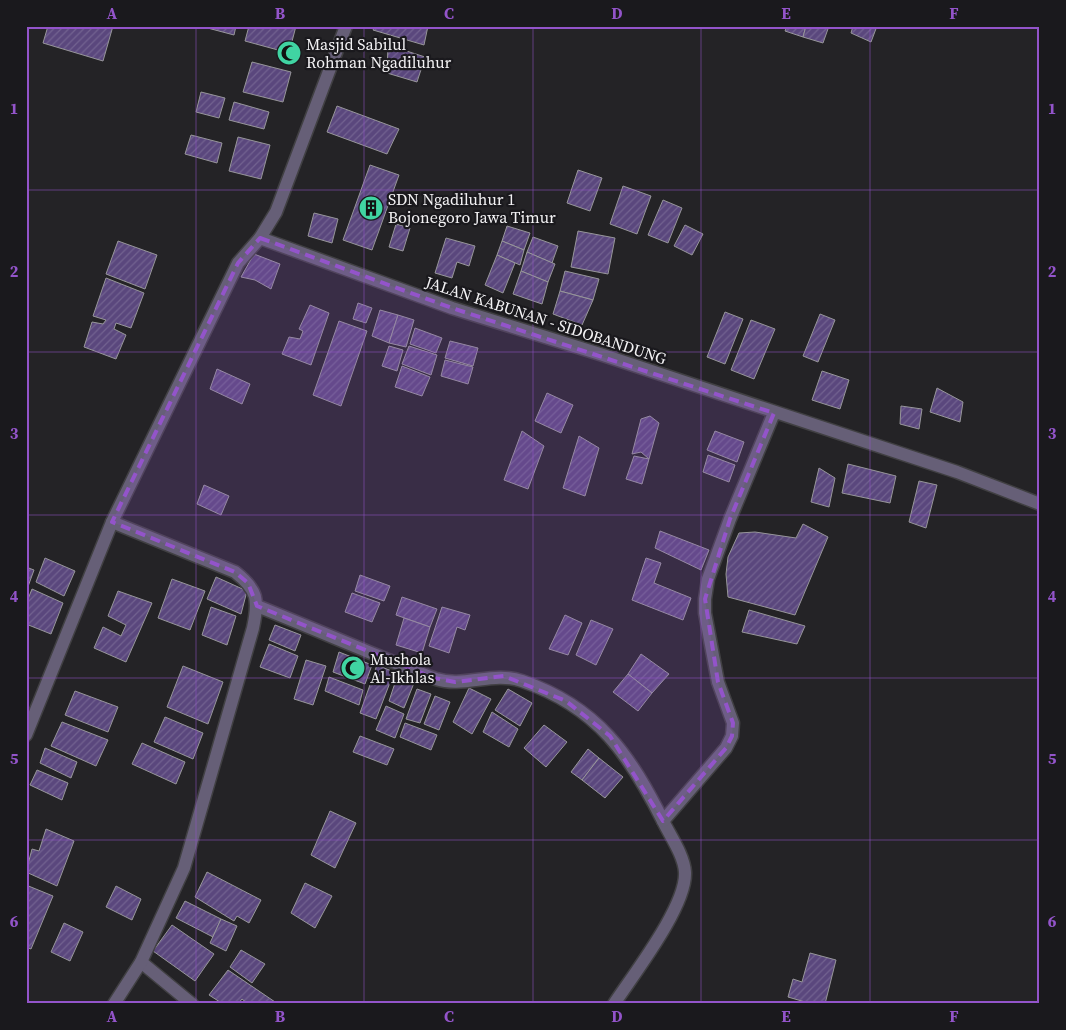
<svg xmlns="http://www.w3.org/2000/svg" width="1066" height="1030" viewBox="0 0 1066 1030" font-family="'Source Serif 4',serif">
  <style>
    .building { fill: url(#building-hatch); stroke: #97969a }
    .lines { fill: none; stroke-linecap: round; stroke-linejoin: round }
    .minor-casing { stroke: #414043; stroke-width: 15 }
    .tertiary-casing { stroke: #414043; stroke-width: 15 }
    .minor { stroke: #665f77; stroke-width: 12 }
    .tertiary { stroke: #665f77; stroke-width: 12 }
    .marked { fill: #9354ca; fill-opacity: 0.2; stroke: #9354ca; stroke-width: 4; stroke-dasharray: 10 6; stroke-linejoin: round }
    .grid { fill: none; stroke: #9354ca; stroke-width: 1; stroke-opacity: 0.55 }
    .labels { text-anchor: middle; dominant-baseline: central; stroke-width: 4.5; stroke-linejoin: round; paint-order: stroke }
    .poi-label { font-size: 16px; fill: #f3f2f4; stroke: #1a191d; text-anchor: start }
    .street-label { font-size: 16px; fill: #f3f2f4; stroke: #1a191d }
    .neatline { fill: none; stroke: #9354ca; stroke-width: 2 }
    .grid-label { font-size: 16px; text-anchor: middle; font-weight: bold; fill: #9354ca }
  </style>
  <defs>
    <pattern id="building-hatch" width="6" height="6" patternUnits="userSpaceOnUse" patternTransform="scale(1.25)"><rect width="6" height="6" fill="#5a477d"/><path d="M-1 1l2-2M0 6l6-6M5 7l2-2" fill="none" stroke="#726290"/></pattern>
  </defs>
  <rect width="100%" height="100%" fill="#242326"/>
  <g class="building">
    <polygon points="48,26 113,26 103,61 43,43"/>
    <polygon points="200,26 236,26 234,35"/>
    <polygon points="249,26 296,26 289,53 245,41"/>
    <polygon points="375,26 428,26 424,45 373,30"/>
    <polygon points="787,26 806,26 803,37 785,31"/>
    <polygon points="806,26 829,26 823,43 803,37"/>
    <polygon points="853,26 877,26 871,42 851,33"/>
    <polygon points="388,45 425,57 417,82 387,73"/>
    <polygon points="252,62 291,72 283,102 243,92"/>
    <polygon points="201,92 225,98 219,118 196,112"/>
    <polygon points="234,102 269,112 264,129 229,120"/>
    <polygon points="337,106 399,129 387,154 327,132"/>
    <polygon points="191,135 222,143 217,163 185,154"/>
    <polygon points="238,137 270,145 261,179 229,171"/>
    <polygon points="370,165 399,175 372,250 343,240"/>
    <polygon points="578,170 602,178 590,211 567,203"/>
    <polygon points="623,186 651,196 637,234 610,224"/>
    <polygon points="663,200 682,208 668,243 648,235"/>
    <polygon points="314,213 338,219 332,243 308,236"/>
    <polygon points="396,224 410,228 403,251 389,247"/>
    <polygon points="685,225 703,234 692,255 674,246"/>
    <polygon points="507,226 530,233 524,250 502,241"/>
    <polygon points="578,231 615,238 608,274 571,267"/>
    <polygon points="533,237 558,246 552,263 527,252"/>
    <polygon points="446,238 475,246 469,266 457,262 452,278 435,273"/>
    <polygon points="118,241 157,255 145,289 106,274"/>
    <polygon points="502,241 524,250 520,265 497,255"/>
    <polygon points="527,252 555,264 548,282 521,271"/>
    <polygon points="254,254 280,264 271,289 255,280 241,277"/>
    <polygon points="497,255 515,263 503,293 485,285"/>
    <polygon points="521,271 548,282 542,304 513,294"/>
    <polygon points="565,271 599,279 593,300 560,291"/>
    <polygon points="106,278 144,293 131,328 116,323 114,329 126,335 116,359 84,347 92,322 103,324 106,320 93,316"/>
    <polygon points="560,291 593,300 582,325 553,314"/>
    <polygon points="358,303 372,308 366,323 353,319"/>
    <polygon points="310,305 329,313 311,365 282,354 289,337 300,339 303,331 299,329"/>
    <polygon points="380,310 398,315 389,343 372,336"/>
    <polygon points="725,312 743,319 725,364 707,357"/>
    <polygon points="820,314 835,320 818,362 803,356"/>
    <polygon points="398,315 414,320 406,347 389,343"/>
    <polygon points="751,320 775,329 754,379 731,370"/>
    <polygon points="339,321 367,331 341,406 313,395"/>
    <polygon points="415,328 442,338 436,353 410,344"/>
    <polygon points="450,341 478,348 473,366 445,358"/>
    <polygon points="389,346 403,350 397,371 382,366"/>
    <polygon points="409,346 437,355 431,375 402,364"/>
    <polygon points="445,360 473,367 468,384 441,376"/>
    <polygon points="402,366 430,377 422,396 395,387"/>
    <polygon points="217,369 250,384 242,404 210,389"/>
    <polygon points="822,371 849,380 840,409 812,400"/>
    <polygon points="937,388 963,402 960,422 930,412"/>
    <polygon points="547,393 573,405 561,433 535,421"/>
    <polygon points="901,406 922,409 919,429 900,424"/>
    <polygon points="650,416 659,423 649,459 641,452 632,454 641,419"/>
    <polygon points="522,431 544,446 528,489 504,480"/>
    <polygon points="715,431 744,442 737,462 707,450"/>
    <polygon points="579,436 599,448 585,496 563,488"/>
    <polygon points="708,455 735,465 729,482 703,472"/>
    <polygon points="634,456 649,459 642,484 626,479"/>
    <polygon points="848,464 896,476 890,503 842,493"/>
    <polygon points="819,468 835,478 829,507 811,502"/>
    <polygon points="919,481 937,485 926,528 909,522"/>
    <polygon points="204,485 229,496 221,515 197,504"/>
    <polygon points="803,524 828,537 795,615 728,597 726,574 728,557 739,533 755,532 796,538"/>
    <polygon points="660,531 709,550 701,570 655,548"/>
    <polygon points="45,558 75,571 64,596 36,582"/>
    <polygon points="646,558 661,563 654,583 691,598 683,620 632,600"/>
    <polygon points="26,567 34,570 26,592"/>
    <polygon points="360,575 390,586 384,601 355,591"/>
    <polygon points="216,577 247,591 241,614 207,599"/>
    <polygon points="172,579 205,591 190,630 158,618"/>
    <polygon points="32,589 63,603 51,634 26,624 26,604"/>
    <polygon points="118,591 152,603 126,662 94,648 103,627 121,636 126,625 108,616"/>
    <polygon points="352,593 380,603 372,622 345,612"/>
    <polygon points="402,597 437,609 430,627 396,615"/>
    <polygon points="211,607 236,616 227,645 202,635"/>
    <polygon points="442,607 470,615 465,630 457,627 449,653 429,646"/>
    <polygon points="749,610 805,626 797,644 742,632"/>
    <polygon points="565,615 582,623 568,655 549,649"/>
    <polygon points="404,618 430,627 422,653 396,645"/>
    <polygon points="591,620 613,629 596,665 576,655"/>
    <polygon points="275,625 301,635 295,651 269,640"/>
    <polygon points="269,644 298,656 290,678 260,667"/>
    <polygon points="339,652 372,665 365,684 333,672"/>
    <polygon points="641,654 669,674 652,693 628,674"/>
    <polygon points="306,660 326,666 313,705 294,699"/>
    <polygon points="377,665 394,672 376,719 360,713"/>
    <polygon points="183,666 223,682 208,724 167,707"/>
    <polygon points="628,674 652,693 638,711 613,692"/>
    <polygon points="329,677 363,690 359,705 325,691"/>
    <polygon points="397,677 414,683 404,708 389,701"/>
    <polygon points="469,688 491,699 472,734 453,722"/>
    <polygon points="417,689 431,694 420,723 406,719"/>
    <polygon points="508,689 532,703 520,726 495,710"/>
    <polygon points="75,691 118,707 108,732 65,715"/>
    <polygon points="435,696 450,702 439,730 424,724"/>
    <polygon points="386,706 404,714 395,738 376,730"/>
    <polygon points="492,712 518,729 509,747 483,732"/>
    <polygon points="165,717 203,733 193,759 154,742"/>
    <polygon points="62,722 108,740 96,766 51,746"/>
    <polygon points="405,723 437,735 431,750 400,737"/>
    <polygon points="544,725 567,742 546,767 524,748"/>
    <polygon points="360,736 394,749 387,765 353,752"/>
    <polygon points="142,743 185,762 176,784 132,764"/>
    <polygon points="45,748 77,762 71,778 40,763"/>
    <polygon points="588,749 599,758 582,780 571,772"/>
    <polygon points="599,758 623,777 605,798 582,780"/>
    <polygon points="37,770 68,783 62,800 30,785"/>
    <polygon points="330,811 356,823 335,868 311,855"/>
    <polygon points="46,829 74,841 57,886 26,872 32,849 39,851"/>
    <polygon points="207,872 261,900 249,923 237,916 234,921 195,897"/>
    <polygon points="305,883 332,896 315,928 291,913"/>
    <polygon points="26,885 53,896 31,949 26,947"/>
    <polygon points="116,886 141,899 132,920 106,907"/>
    <polygon points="185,901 221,919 213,937 176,918"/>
    <polygon points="221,919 237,926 226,951 210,943"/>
    <polygon points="64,923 83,932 70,961 51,952"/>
    <polygon points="172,925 214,954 195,981 153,951"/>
    <polygon points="241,950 265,964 252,983 230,967"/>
    <polygon points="810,953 836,960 825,1004 812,1004 788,997 793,979 802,982"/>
    <polygon points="228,970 278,1004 248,1004 242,999 238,1004 223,1004 209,995"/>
  </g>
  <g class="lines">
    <defs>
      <g id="minor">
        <path d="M257,606C297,622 337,639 376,655C396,663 416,672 436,679C464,688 493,671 522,681C598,707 630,755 664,823C671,837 684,856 685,872C687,906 633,975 614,1004"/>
        <polyline points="26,735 112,522"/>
        <polyline points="663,821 726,748 732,736 733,723 718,682 705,613 705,599 708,579 730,519 774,413"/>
        <polyline points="141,962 192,1004"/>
        <path d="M114,1004L141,962L184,868L253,628C259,600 258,590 235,572L112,522L238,263L260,238"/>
      </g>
      <polyline id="tertiary" points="346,26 276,212 260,238 452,308 600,354 957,472 1040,504"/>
    </defs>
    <use href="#minor" class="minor-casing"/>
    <use href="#tertiary" class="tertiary-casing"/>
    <use href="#minor" class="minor"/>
    <use href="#tertiary" class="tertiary"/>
  </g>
  <path class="marked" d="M260,238L452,308L774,413L730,519L705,599L718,682L733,723L732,736L726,748L663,821L610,736L566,701L504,676L455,682L434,678L257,606L248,583L235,572L112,522L238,263Z"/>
  <path class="grid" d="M196,26V1004M364,26V1004M533,26V1004M701,26V1004M870,26V1004M26,190H1040M26,352H1040M26,515H1040M26,678H1040M26,840H1040"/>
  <defs>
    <symbol id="mosque-disc" viewBox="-11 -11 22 22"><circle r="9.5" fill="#40d4a2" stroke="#1a191d"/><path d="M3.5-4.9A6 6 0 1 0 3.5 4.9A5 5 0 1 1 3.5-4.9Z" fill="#111"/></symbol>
    <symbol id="building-disc" viewBox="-11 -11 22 22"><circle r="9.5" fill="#40d4a2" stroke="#1a191d"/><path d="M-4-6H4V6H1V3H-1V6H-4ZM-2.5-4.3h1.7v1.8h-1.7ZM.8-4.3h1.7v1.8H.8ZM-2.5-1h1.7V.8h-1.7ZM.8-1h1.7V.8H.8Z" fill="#111"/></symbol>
  </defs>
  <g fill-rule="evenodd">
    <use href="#mosque-disc" x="275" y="39" width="28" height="28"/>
    <use href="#building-disc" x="357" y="194" width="28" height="28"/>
    <use href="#mosque-disc" x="339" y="654" width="28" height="28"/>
  </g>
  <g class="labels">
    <g class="poi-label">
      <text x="306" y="44">Masjid Sabilul<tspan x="306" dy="18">Rohman Ngadiluhur</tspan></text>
      <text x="388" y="199">SDN Ngadiluhur 1<tspan x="388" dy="18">Bojonegoro Jawa Timur</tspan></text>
      <text x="370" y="659">Mushola<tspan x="370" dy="18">Al-Ikhlas</tspan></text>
    </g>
    <g class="street-label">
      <text transform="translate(546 320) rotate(18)">JALAN KABUNAN - SIDOBANDUNG</text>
    </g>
  </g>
  <rect width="1066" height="1030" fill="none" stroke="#1a191d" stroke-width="55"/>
  <rect x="28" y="28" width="1010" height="974" class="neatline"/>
  <g class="grid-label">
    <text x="112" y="19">A</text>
    <text x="280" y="19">B</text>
    <text x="449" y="19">C</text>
    <text x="617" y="19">D</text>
    <text x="786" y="19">E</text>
    <text x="954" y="19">F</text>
    <text x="14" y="114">1</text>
    <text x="1052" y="114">1</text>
    <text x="14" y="277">2</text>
    <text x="1052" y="277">2</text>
    <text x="14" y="439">3</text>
    <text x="1052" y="439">3</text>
    <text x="14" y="602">4</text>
    <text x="1052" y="602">4</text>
    <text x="14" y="764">5</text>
    <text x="1052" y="764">5</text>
    <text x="14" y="927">6</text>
    <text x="1052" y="927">6</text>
    <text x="112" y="1022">A</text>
    <text x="280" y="1022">B</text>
    <text x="449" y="1022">C</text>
    <text x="617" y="1022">D</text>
    <text x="786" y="1022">E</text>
    <text x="954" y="1022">F</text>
  </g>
</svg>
